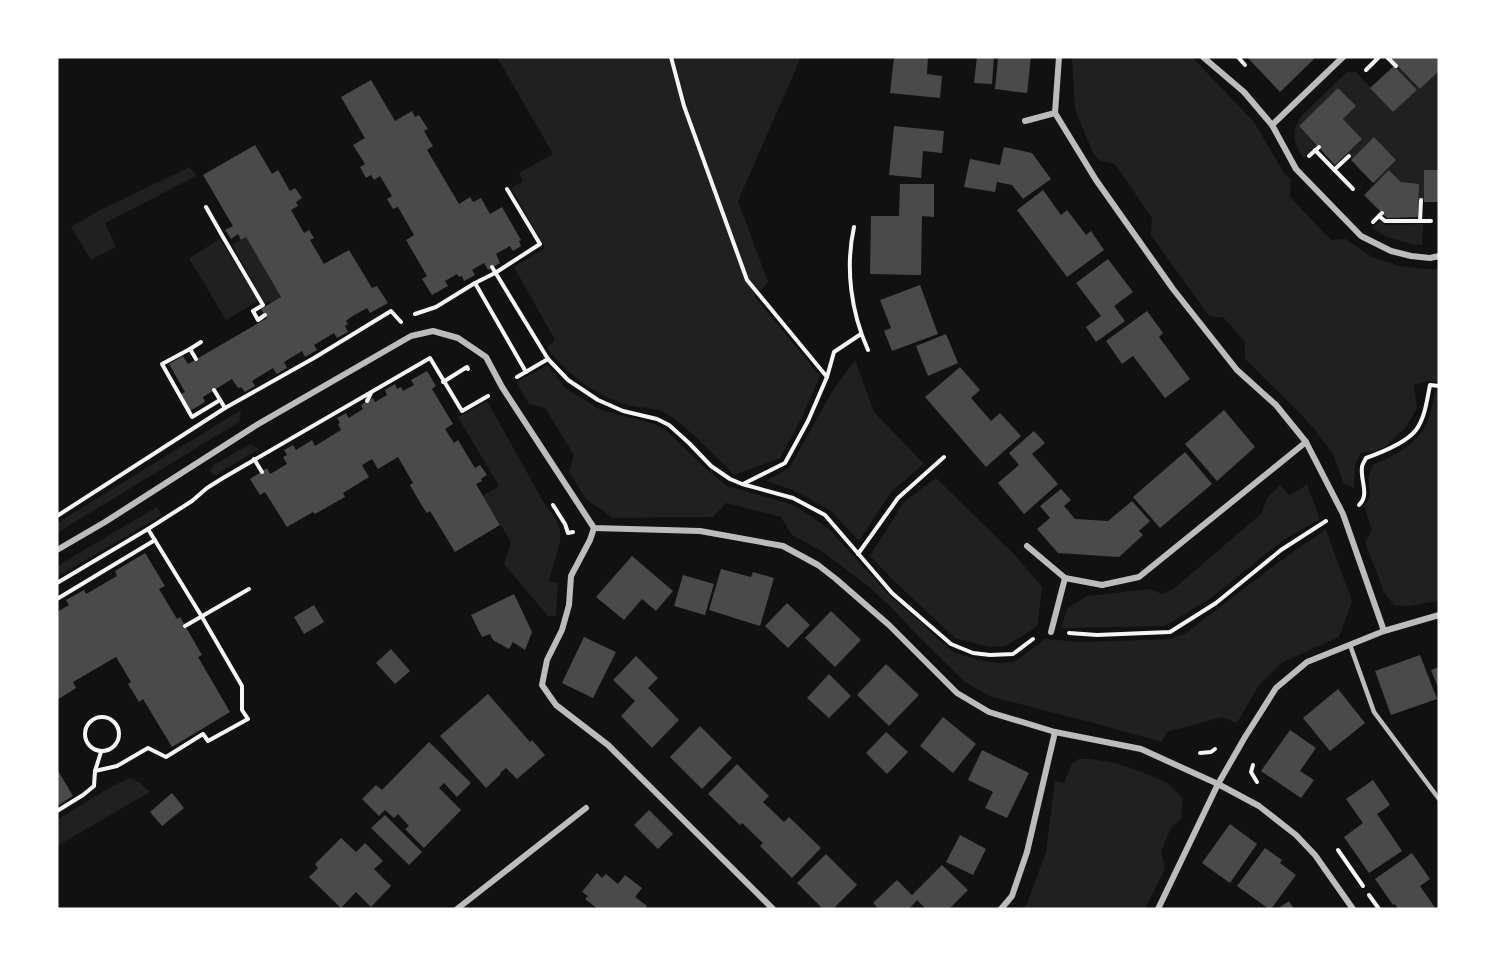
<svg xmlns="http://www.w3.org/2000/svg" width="1496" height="966" viewBox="0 0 1496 966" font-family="Merriweather,serif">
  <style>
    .green { fill: #202020 }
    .building { fill: #4a4a4a }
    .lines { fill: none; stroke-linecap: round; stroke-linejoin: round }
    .path { stroke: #f5f5f5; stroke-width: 4 }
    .service { stroke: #bcbcbc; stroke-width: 4.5 }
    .minor { stroke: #bcbcbc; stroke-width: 6 }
  </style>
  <rect width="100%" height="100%" fill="#111"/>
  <g class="green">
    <path d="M497,57H801L738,201L768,282L755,297L820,376L802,417L780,458L734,475C716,457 683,421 661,411C650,407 636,408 624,404C593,394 566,373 547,348L555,340L514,267L545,248L511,188L523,181L519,173L553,154Z"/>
    <polygon points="1073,57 1192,57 1254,122 1284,173 1291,180 1290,197 1331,240 1346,239 1372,257 1400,266 1424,269 1439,269 1439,382 1428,381 1414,385 1417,408 1406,427 1386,446 1375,451 1361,453 1355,465 1354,488 1344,484 1333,454 1315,430 1298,411 1245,359 1245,342 1224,318 1209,316 1151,235 1152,218 1115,164 1100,161 1093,153 1075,109 1072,61"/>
    <path d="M1397,65L1420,89L1439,71V170H1425L1424,201L1419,200V184L1401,182L1390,170L1375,184L1373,182L1396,160L1374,137L1352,159L1347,154L1362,139L1343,119L1356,106L1338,88L1299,126L1317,145L1304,158C1293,144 1291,132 1301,116L1347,72H1356L1393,112L1417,90L1395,67Z"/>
    <polygon points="190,167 196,176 105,223 116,247 91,260 71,227 102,209"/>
    <path d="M1380,220L1385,225L1423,224L1422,245C1405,244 1387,238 1372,228Z"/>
    <polygon points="246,237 281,297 270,304 269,301 265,303 232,245"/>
    <polygon points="220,239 258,301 226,320 189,258"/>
    <polygon points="855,360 874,412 924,464 891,492 859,541 830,510 793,490 766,481 790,467 833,390"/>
    <path d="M548,365L564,387L601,410L655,424L668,432L705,468L727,486L791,504L811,516L829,529L885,591L953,652L978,660L1000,663L1014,662L1045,639L1082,642L1171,639L1186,633C1232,598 1277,561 1326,530L1352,601L1339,637L1281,663L1259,685L1237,723L1222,717L1167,732L1162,742L1097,724L989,696L965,682L918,636L890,606L869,587L823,552L792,535L781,517L726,503L713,517L613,518L586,499L569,472L574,455L545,408L529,404L516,382Z"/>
    <path d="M1435,390H1439V601L1407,606L1394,605L1384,592L1365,542L1372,530L1364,506L1370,496L1368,477L1374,464C1396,455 1421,442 1429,418C1432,409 1433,399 1435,390Z"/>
    <path d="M487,401L544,503C553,515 563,525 560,541L549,581L558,583L556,616H548L504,564L511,542L483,496L499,486L458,417Z"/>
    <polygon points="241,410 239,422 57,533 57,523"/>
    <polygon points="250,444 259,449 214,476 210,470 215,464"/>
    <polygon points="936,478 1016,556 1042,587 1037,627 1005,646 989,647 955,638 895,582 870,556 904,502"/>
    <polygon points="1280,485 1289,495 1307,485 1320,519 1283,540 1211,598 1165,626 1061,628 1067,609 1087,596 1150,589 1162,594 1175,588 1262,513 1267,498"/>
    <polygon points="157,507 162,515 57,577 57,566"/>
    <polygon points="1079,759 1091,759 1115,763 1142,772 1166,782 1183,798 1181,819 1172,826 1161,851 1165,869 1145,909 1022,909 1027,904 1046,852 1055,781 1064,783 1072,764"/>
    <polygon points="129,778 140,783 150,792 57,846 57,820 109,788"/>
  </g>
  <g class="building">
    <polygon points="894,57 928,57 927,74 942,76 940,98 890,93"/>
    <polygon points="977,57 994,57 992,84 974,83"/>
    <polygon points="998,57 1031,57 1027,93 995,89"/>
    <polygon points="1247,57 1316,57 1280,92"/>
    <polygon points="1389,57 1439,57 1439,71 1420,89"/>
    <polygon points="1394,66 1417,90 1393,112 1370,88"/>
    <polygon points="371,80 395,121 412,111 415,117 419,115 428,129 424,131 433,146 427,150 459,204 470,197 473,202 481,198 490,214 502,207 521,240 519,241 521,246 513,251 510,246 496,254 500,263 488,270 484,263 472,270 475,275 464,281 462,276 459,277 457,274 445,281 448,286 432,295 422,279 427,276 406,240 414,235 398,207 393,209 387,199 392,196 380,176 374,180 371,175 366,178 360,167 365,164 353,145 365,138 341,97"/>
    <polygon points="1338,88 1356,106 1343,119 1362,139 1335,165 1299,126"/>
    <polygon points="894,126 944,131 942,153 923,151 921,178 889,175"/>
    <polygon points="1374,137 1396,160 1373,183 1351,160"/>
    <polygon points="255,145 272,174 278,170 290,191 295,188 302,198 296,202 298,206 291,210 304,233 309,230 314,238 310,240 324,264 349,250 372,288 377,286 388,303 370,313 367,308 351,317 346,321 348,324 345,326 348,332 337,338 334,333 314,345 317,350 305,357 302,351 284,362 287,368 277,374 273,368 252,381 255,386 245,392 241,387 238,388 232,379 203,397 205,402 190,411 181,394 185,392 169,364 183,356 188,364 267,318 261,309 281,297 246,237 241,240 238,234 231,239 228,234 225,230 233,226 203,175"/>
    <polygon points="1004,147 1032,153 1051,179 1023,199 1012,185 997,182 995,192 964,187 970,159 1000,165"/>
    <polygon points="1389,170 1401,182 1419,184 1418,217 1387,218 1364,195"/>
    <rect x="1424" y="170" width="15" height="32"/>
    <polygon points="900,184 934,184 934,217 922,216 921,275 870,274 871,216 899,216"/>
    <polygon points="1043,190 1061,215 1067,210 1086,235 1091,231 1104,250 1067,277 1017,210"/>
    <polygon points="1108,259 1133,292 1114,306 1125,321 1096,342 1086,327 1101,316 1076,283"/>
    <polygon points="920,285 938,334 892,351 884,331 891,328 880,300"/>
    <polygon points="1147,311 1163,333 1159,337 1190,379 1165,398 1133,356 1122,364 1106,341"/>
    <polygon points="946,334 958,363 928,376 916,346"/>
    <polygon points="960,367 980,390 971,398 991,421 1000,413 1021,436 986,467 925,397"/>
    <polygon points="427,371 436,386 432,389 453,424 445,429 454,443 458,440 475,468 480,465 487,475 481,479 482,481 476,484 500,525 455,552 430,511 427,513 422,506 410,485 413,483 398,457 378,469 372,459 362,465 369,477 343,493 345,497 315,514 313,512 287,527 265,492 260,495 250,479 267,468 270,474 287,464 283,457 287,455 284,450 293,445 296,450 312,440 315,446 341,430 338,424 340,423 337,418 346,413 349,418 363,409 361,405 367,401 373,398 375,402 387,395 385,390 395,384 397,389 401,387 403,391 414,385 411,380"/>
    <polygon points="1224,410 1255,447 1217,481 1185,444"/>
    <polygon points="1034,431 1045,443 1032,454 1058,484 1024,514 998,483 1019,465 1009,453"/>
    <polygon points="1185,452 1212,484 1160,528 1133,497"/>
    <polygon points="1061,489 1071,500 1064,506 1075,519 1108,521 1132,501 1150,521 1139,531 1143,535 1119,557 1058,553 1037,529 1050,518 1040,506"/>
    <polygon points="145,553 165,586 159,589 177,619 180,617 202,655 198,657 230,712 172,747 143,699 139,702 128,684 131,682 116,657 73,682 76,688 57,700 57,612 69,605 66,600 84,590 86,594 117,576 115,571"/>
    <polygon points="632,556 673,591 656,611 642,599 624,620 596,597"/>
    <polygon points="721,569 751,577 753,572 774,578 760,626 709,610"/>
    <polygon points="683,575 714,584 705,615 674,606"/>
    <polygon points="514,594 532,632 525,650 513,642 509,649 493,640 490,634 482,637 471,615"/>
    <polygon points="787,603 810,625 788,648 765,626"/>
    <polygon points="314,605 324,622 304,634 294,617"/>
    <polygon points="831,611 861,640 835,667 805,638"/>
    <polygon points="584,637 616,652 593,698 562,683"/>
    <polygon points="391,649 410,671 395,684 376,663"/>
    <polygon points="1420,655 1437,699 1391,715 1375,671"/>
    <polygon points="636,656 658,678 648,688 679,720 652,748 621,716 635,701 613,680"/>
    <polygon points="886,664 919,695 889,726 857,695"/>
    <polygon points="1439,667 1439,690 1431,670"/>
    <polygon points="829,674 851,696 829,718 807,698"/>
    <polygon points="1338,689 1365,723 1330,751 1303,718"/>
    <polygon points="488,694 530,742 532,740 545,755 517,779 506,768 500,773 501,774 486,788 440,736"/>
    <polygon points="943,717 976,744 953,773 920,746"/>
    <polygon points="700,726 732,758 702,789 670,757"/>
    <polygon points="1290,730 1316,748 1300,771 1314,780 1301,798 1261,771"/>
    <polygon points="886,732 908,752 887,774 866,753"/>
    <polygon points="429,742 471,783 457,797 444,783 439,788 461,810 424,848 405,829 409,826 398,814 394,818 385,810 379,816 362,799 376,785 382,790"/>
    <polygon points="982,750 1029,773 1007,818 985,808 993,792 968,780"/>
    <polygon points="737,764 769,796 763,802 784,822 789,817 821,848 792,878 760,846 763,843 742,823 740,825 708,794"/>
    <polygon points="57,769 73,796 57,806"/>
    <polygon points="1373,780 1390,805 1377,814 1402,851 1369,873 1344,837 1363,823 1346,799"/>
    <polygon points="172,793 184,808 162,826 150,812"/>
    <polygon points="649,810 673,834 658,849 634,825"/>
    <polygon points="385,815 422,852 409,865 371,828"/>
    <polygon points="1230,824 1257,844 1230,883 1202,863"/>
    <polygon points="960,835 986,849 973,875 946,862"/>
    <polygon points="341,838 356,852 365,843 383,861 374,869 391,886 371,907 356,892 341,908 309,877 318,868 315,864"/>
    <polygon points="1265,848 1282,860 1280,863 1296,875 1271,909 1269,909 1237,886"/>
    <polygon points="1412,853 1430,879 1420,886 1436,909 1398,909 1395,904 1393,905 1375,879"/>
    <polygon points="826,854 857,885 833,909 823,909 797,883"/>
    <polygon points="942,865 968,890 949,909 926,909 917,900 909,909 879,909 873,903 897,880 912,895"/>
    <polygon points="597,873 602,878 606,874 618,884 625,875 642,888 635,897 647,906 644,909 598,909 585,899 588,896 582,892"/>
    <polygon points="1289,901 1294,909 1277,909"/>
  </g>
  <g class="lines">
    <g class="path">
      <polyline points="671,57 684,106 747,280 827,377"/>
      <polyline points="1238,57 1245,65"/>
      <polyline points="1387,57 1396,66"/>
      <polyline points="1366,70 1379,57"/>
      <polyline points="1315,150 1353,189"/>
      <polyline points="1309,156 1319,147"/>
      <polyline points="1334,170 1349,156"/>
      <polyline points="206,207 223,237 263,305 253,311 258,320 265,315"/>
      <polyline points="1379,216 1385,221 1431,221"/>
      <polyline points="1420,221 1421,200"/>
      <polyline points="1373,222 1382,213"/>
      <path d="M854,227C845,268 851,312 868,350"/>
      <polyline points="492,267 548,359"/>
      <polyline points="475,283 526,372"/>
      <polyline points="415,314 436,307 475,283 495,273 540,244 507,189"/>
      <polyline points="190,349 201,342"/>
      <polyline points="196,359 190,349 162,364 192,417 220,400"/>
      <polyline points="517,377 548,359 568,380 598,400 623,411 657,419 669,425 689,443 711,466 730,479 742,484 793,498 825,515 892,593 951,644 973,653 990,655 1013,654 1033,639"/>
      <polyline points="443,382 467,367 468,369"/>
      <polyline points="214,390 225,408"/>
      <polyline points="367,401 371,393"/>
      <polyline points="254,459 262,472"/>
      <polyline points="743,484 785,463 808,421 827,377 834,352 861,334"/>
      <polyline points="553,505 565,524 568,533 573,532"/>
      <path d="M1359,505C1370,495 1360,480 1362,467C1362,465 1365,460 1366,458C1380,453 1406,443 1416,430C1425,418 1427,400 1430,385L1439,386"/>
      <polyline points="57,516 225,408 314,358 391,311 401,322"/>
      <polyline points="858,554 898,498 944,457"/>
      <polyline points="57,583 148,529 192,501 207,488 223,478 430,358 462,411 488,396"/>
      <polyline points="57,599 155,540"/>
      <polyline points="185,626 249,589"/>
      <polyline points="1069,633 1097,635 1170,632 1216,603 1281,550 1326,521"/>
      <circle cx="102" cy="734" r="17"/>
      <polyline points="1200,753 1211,752 1215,749"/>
      <polyline points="1253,765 1251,772 1257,782"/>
      <polyline points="95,771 117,766 148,748 166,757 203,734 208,741 248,719 242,710 242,686 202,617 148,529"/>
      <polyline points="57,811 83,795 94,786 95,771 101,752"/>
      <polyline points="1338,850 1363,886"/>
      <polyline points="1369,895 1379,909"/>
    </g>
    <polyline class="service" points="1350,645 1374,712 1439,799"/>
    <g class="minor">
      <polyline points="1059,57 1055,113 1096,180 1173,289 1237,370 1276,405 1306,442 1343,514 1384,631"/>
      <polyline points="1203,57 1244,92 1272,125 1296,169 1361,236 1391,251 1411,256 1430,258 1439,256"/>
      <polyline points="1025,121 1055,113"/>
      <polyline points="1272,125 1343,57"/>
      <polyline points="594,528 590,540 571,576 569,605 562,630 547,660 542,685 556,705 608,745 773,909"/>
      <polyline points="1027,546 1065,578 1102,585 1139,577 1306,442"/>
      <polyline points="57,550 105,522 255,426 411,336 433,331 458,338 486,357 502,387 594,528 700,531 783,546 818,565 836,579 889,625 957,693 989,712 1055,732 1141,749 1218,784 1259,806 1296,835 1315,855 1353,909"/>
      <polyline points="1051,632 1065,578"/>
      <polyline points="457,909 586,808"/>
      <polyline points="1001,909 1012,896 1027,852 1055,732"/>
      <polyline points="1158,909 1218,784 1245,737 1276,688 1307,662 1384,631 1439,615"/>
    </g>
  </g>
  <rect width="1496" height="966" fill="none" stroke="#ffffff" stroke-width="117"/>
</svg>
